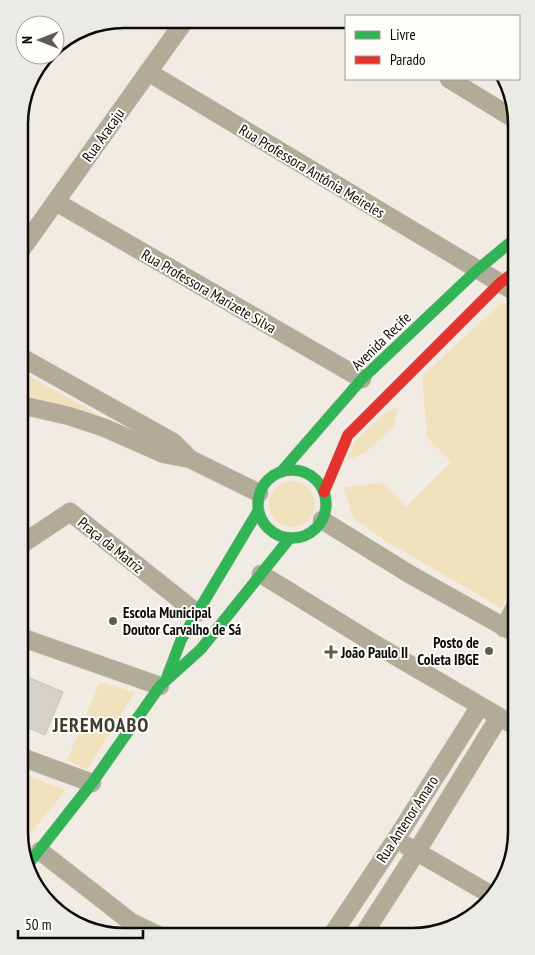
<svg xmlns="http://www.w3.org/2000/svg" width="535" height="955" viewBox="0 0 535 955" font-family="'PT Sans Narrow',sans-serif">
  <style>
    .green { fill: #f1e2bd }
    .building { fill: #d5d2cb; stroke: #c6c3bb }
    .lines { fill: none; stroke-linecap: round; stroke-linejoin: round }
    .street-casing { stroke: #cbc7c0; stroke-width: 19 }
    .fast-casing { stroke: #cbc7c0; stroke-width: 12 }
    .jam-casing { stroke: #cbc7c0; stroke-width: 12 }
    .street { stroke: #b2ab98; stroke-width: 18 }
    .fast { stroke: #30b455; stroke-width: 11 }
    .jam { stroke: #e5322d; stroke-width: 11 }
    .poi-dot { fill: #5c5a53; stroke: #fefdf9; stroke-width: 2 }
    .labels { text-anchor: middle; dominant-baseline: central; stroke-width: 4; stroke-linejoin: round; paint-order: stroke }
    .street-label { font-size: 15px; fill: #0d0b06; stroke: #fefdf9 }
    .poi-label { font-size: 15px; font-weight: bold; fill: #0d0b06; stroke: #fefdf9; text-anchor: start }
    .district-label { font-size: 20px; font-weight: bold; letter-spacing: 1px; fill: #423c2e; stroke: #fefdf9 }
    .rim { fill: none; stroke: #0d0b06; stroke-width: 2.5 }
  </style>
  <rect width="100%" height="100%" fill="#f0ece3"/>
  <g class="green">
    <polygon points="502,302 512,309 514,584 501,608 389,543 353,518 344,487 382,483 406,507 451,462 427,437 422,376"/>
    <polygon points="21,371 102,417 21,394"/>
    <polygon points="398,408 394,426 365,453 347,460 355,441 389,410"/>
    <circle cx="292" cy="504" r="23"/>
    <polygon points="100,682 135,692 87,770 67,760"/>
    <polygon points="24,774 66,790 24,841"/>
  </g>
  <polygon class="building" points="23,675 63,692 45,735 24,726"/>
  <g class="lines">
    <defs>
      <g id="street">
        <polyline points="148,72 512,290"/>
        <polyline points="449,79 511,117"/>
        <polyline points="56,202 362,379"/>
        <polyline points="21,250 186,19"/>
        <polyline points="21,357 173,442 190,459"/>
        <polyline points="21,405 69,416 105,428 164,454 190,459 259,493"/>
        <polyline points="322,520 411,575 515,633"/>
        <polyline points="22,544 70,512 197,613"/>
        <polyline points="261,574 373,643 515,726"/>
        <polyline points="504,628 514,609"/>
        <polyline points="23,638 160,686"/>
        <polyline points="24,758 92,783"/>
        <polyline points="407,846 493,896"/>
        <polyline points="40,851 131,922 158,935"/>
        <polyline points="334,932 396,839 480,706"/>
        <polyline points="365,932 417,851 499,717"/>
      </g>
      <g id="fast">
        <circle cx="292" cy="504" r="34"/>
        <polyline points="281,472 362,379 477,270 512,241"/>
        <polyline points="167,677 181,640 258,511"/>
        <polyline points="26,867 92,783 160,686 201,649 289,539"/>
      </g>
      <polyline id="jam" points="324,492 348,435 500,283 512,274"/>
    </defs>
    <use href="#street" class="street-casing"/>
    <use href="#fast" class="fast-casing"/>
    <use href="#jam" class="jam-casing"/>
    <use href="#street" class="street"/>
    <use href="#fast" class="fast"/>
    <use href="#jam" class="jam"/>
  </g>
  <g class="poi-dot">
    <circle cx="113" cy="621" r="5"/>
    <circle cx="489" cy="651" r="5"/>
    <path d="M328.5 644.5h5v5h5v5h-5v5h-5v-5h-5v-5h5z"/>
  </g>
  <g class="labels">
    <g class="street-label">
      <text transform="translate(103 135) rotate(-55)">Rua Aracaju</text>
      <text transform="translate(312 171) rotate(31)">Rua Professora Antônia Meireles</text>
      <text transform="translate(209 291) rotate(30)">Rua Professora Marizete Silva</text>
      <text transform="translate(381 341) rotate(-44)">Avenida Recife</text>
      <text transform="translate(111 545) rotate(39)">Praça da Matriz</text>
      <text transform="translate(407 819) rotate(-57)">Rua Antenor Amaro</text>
    </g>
    <g class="poi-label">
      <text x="123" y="612">Escola Municipal<tspan x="123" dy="17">Doutor Carvalho de Sá</tspan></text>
      <text x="479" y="642" text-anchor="end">Posto de<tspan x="479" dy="17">Coleta IBGE</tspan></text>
      <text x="341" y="652">João Paulo II</text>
    </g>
    <g class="district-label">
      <text x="101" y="725">JEREMOABO</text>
    </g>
  </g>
  <path d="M0 0H535V955H0ZM124 28H412A96 96 0 0 1 508 124V832A96 96 0 0 1 412 928H124A96 96 0 0 1 28 832V124A96 96 0 0 1 124 28Z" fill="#ebeae6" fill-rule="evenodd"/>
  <path class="rim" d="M124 28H412A96 96 0 0 1 508 124V832A96 96 0 0 1 412 928H124A96 96 0 0 1 28 832V124A96 96 0 0 1 124 28Z"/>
  <rect x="345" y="15" width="175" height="65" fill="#fefdf9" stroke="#9e9c98"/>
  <rect x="355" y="31" width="25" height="8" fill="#30b455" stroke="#9e9c98"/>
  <text x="390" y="40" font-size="15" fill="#0d0b06">Livre</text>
  <rect x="355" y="56" width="25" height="8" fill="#e5322d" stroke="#9e9c98"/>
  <text x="390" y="65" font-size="15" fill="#0d0b06">Parado</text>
  <g transform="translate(40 40) rotate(270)"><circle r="24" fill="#fefdf9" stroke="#9e9c98"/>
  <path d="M0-4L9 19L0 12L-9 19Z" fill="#5c5a53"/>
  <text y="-8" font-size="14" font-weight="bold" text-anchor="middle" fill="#0d0b06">N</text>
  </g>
  <path d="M18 930v8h125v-8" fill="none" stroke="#0d0b06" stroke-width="2.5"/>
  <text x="25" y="930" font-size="15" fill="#0d0b06" stroke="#fefdf9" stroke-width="4" paint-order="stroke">50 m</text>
</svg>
